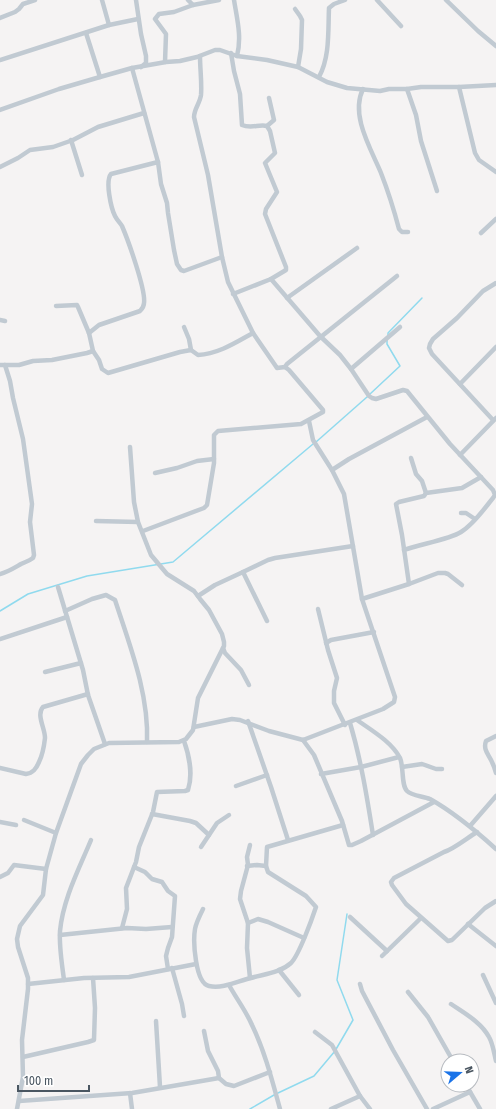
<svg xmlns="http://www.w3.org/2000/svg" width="496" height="1109" viewBox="0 0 496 1109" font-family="'Fira Sans Condensed',sans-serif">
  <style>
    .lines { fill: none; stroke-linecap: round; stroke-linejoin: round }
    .stream { stroke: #90daee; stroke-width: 1.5 }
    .minor { stroke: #c1cad2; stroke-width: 4.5 }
  </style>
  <rect width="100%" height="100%" fill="#f5f3f3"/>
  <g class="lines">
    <g class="stream">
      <polyline points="388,336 388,333 422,298"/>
      <polyline points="370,394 400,366 387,344 387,340"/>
      <polyline points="316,442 367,397"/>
      <polyline points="0,611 28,594 87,576 173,562 313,444"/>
      <polyline points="278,1093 314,1076 335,1051 353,1020 337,980 347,914"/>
      <polyline points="250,1109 274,1095"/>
    </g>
    <g class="minor">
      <polyline points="102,0 109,25"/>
      <polyline points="136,0 141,34 146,56 146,63 141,67"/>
      <polyline points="188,0 193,5"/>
      <path d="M234,0C237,19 242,37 237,56"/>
      <polyline points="377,0 401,26"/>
      <polyline points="446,0 478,31 496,46"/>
      <polyline points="295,9 300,16 302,20 301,49 298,67"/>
      <polyline points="0,18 15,12 19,9 23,4 35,0"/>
      <polyline points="86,33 100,77"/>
      <path d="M231,53L234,71L240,94L242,125C251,129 259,124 267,126L274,120L269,98"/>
      <path d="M200,56C200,69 202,83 201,95C200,103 194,109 194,117L208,175L222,257L228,282L253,333"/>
      <polyline points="0,60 109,25 138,19"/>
      <polyline points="165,62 166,34 155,19 159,14 174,12 193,5 219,0"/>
      <polyline points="132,68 158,162 161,184 167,203 168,213 174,250 177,264 181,270 184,271 222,257"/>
      <path d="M319,77C330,57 328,31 329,8L334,4L345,0"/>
      <polyline points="459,87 475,153 479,160 496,172"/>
      <path d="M363,89C350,115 371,149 381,173C388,191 394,210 399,229L402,232H408"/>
      <polyline points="407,89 416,115 421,141 437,191"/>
      <polyline points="0,110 59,89 100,77 132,68 166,62 180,61 197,57 215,50 220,50 237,56 267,60 298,67 327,82 347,88 380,91 389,89 407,89 421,87 459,87 496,85"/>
      <path d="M267,126L270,131L275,153L265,163L277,192L266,209L265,214L286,267V270L271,279L320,336L340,355L351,369L369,396L372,398L376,399L403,390L407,391L450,444L493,490L495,495L493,498C484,509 474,524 461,532C448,540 420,544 404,550"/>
      <polyline points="71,140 82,175"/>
      <polyline points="0,167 18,158 30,150 53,147 73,140 98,127 144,113"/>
      <polyline points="481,233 496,219"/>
      <polyline points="233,294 271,279"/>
      <polyline points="287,298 357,248"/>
      <path d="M56,306L77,305L78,307L89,333L93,351L99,360L102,369L108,373L180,352L191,350L198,355C218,354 235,343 253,333L275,365L277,368L285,367L289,370L323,410V412L301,424L218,431L214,435V463L207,505L204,508L143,531"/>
      <polyline points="0,320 5,321"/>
      <polyline points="184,327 189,339 191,350"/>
      <path d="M89,333L99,325L140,311C142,309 144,307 144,303C146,290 128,240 122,226C120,223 117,220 115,216C111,208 105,181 111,174L158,162"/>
      <polyline points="0,365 19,365 33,361 52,360 87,353 93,351"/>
      <polyline points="285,367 287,364 397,276"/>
      <polyline points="351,369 400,327"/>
      <polyline points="460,384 496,347"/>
      <polyline points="493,420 432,354 429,348 430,344 433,339 457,318 483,291 496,283"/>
      <polyline points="460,455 496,418"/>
      <polyline points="411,458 416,474 422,481 426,493"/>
      <polyline points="332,470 349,459 427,417"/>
      <polyline points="155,473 177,468 197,461 214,459"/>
      <polyline points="461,513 466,513 475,519"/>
      <polyline points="96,521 138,522"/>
      <polyline points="243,572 268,560 275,558 353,546"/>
      <path d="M0,574C8,572 14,568 21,564C25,562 29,561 33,558L34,555L30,522L32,504L23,439L13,398L10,381L5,365"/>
      <polyline points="409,584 402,535 396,504 399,502 424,496 426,493 462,488 481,477"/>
      <polyline points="58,587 83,670 88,695 105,744"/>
      <polyline points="198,596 215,585 243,572 267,621"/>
      <polyline points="362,599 409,584 438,573 445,573 448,574 462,585"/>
      <polyline points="318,609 328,650 337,678 334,691 334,703 345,725"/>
      <path d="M65,611L92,599L106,595L115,600C130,646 149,694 147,742"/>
      <polyline points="0,639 67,617"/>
      <polyline points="326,643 331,640 374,632"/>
      <polyline points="223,648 225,653 241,670 249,685"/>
      <polyline points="45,672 81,663"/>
      <path d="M357,720C371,730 392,742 400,758C404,767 401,785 407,791C412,796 423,796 430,799C455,813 475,830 496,849"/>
      <polyline points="248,721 271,787 288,840"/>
      <path d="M350,723C361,760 367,797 373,835"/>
      <polyline points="194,727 232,719 240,720 269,731 303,740 383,709 394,702 395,697 362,599 344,494 332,470 313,440 309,421"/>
      <path d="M496,736L486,741C483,749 488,754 491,760C493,764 495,769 496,773"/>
      <polyline points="303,740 314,755 342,821 349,845 352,845 361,841 434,802"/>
      <polyline points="402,767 422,764 436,769 442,769"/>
      <path d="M0,768L26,774C33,773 36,769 39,762C43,754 44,747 45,738C45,728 36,715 43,707L88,694"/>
      <polyline points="321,774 361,767 399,757"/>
      <polyline points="236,786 267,775"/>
      <polyline points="152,814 190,821 196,823 209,835"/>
      <polyline points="24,820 56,833"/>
      <polyline points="0,822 16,825"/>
      <polyline points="470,826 496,796"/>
      <path d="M477,832C467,838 454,849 444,852L394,878L391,882L392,885L406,904L448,941L452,940L485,908L496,901"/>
      <polyline points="201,847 217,823 229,815"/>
      <polyline points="247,866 257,865 266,866"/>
      <polyline points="134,867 145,872 152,879 162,882 168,891 175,896 172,937 168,948 166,956 168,969"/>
      <polyline points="0,877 8,873 14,865 46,869"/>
      <path d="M203,909C200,915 196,923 195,929C193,941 195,983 209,986C223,989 238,981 251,978C264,974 280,973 291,963C299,955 312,919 316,907L306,896L268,872L266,866L267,847L343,825"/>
      <polyline points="350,917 387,951"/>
      <polyline points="248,923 258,919 268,922 304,938"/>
      <polyline points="468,924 496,946"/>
      <path d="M122,928L127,909L126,888L136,862L139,847L153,812L157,792L185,791L188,790C193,775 189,755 184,741"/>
      <polyline points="60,935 127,928 146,929 172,927"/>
      <polyline points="382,956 421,918"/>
      <polyline points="172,968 182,1004 184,1016"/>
      <polyline points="279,970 299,995"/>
      <polyline points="483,975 496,1003"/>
      <polyline points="250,978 247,948 248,923 240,899 241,891 248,865 247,857 250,845"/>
      <path d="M64,980C62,964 59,947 60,931C63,899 79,869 91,840"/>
      <polyline points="28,984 84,978 129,977 196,964"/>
      <polyline points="360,984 362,991 393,1050 427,1109"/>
      <path d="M229,985C236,998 246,1011 252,1025C265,1052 272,1080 280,1109"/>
      <polyline points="408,992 428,1017 453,1061"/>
      <path d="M451,1004C464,1013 481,1022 489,1037C493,1044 494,1053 496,1061"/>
      <polyline points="156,1021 160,1087"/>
      <polyline points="204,1031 208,1051 218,1071 219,1078 226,1084 234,1086 270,1072"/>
      <polyline points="315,1032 332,1045 360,1096 370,1109"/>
      <polyline points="23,1057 88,1042 94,1040 95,1008 93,978"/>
      <polyline points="466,1085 480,1109"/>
      <polyline points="130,1093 132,1109"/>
      <polyline points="19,1101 132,1093 219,1078"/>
      <polyline points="17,1109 23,1077 22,1040 28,989 28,978 18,947 17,939 20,926 43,895 46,869 56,833 81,764 88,755 94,749 109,743 179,742 186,739 193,730 198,698 224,646 224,642 222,634 209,610 200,599 194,591 167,574 151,555 138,522 134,502 130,447"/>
      <polyline points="331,1109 360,1096"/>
      <polyline points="433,1109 470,1092"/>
    </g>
  </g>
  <g transform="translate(460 1073) rotate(71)"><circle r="19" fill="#ffffff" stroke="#b7bbc0"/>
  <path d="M0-3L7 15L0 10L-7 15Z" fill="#1a73e8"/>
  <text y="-6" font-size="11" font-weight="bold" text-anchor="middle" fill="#4a5661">N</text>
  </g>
  <path d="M18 1085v6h71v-6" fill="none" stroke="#4a5661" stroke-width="2"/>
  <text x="24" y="1085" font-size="12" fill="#4a5661" stroke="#ffffff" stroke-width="3" paint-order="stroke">100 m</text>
</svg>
